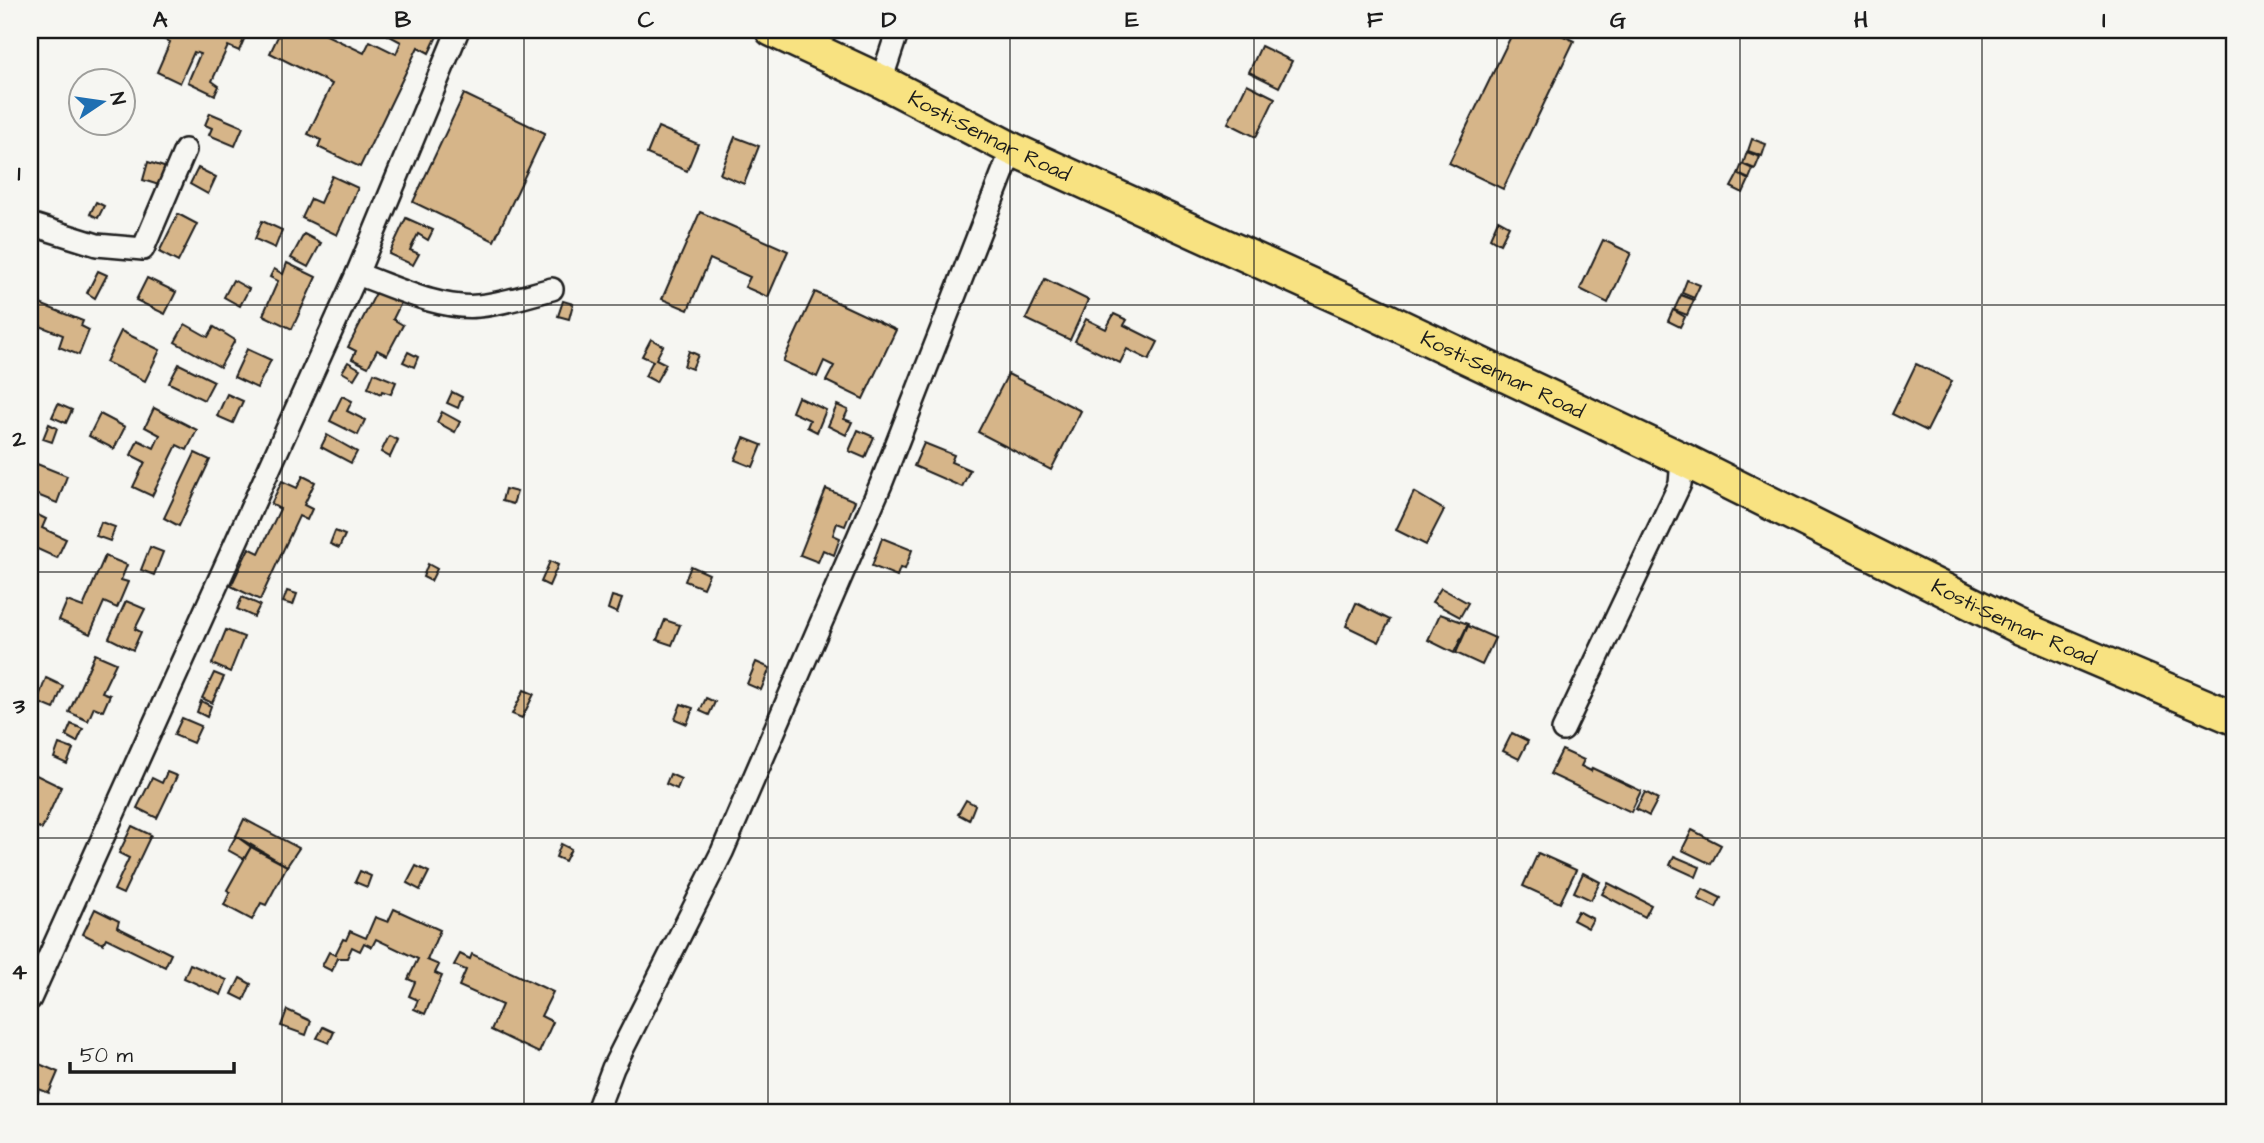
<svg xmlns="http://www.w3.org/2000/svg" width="2264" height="1143" viewBox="0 0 2264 1143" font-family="'Architects Daughter',sans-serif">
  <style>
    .building { fill: #d6b589; stroke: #1c1c1c; stroke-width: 2 }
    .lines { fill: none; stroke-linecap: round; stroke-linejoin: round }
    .minor-casing { stroke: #1c1c1c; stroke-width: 26 }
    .highway-casing { stroke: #1c1c1c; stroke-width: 37 }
    .minor { stroke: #f6f6f2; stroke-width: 21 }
    .highway { stroke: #f8e281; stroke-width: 32 }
    .grid { fill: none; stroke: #1c1c1c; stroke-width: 2; stroke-opacity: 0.55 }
    .labels { text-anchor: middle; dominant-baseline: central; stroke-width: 6; stroke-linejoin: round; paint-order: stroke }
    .street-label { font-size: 21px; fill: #1c1c1c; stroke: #f6f6f2 }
    .neatline { fill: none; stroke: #1c1c1c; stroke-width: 2.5 }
    .grid-label { font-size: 23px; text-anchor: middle; font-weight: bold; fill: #1c1c1c }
  </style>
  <rect width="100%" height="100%" fill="#f6f6f2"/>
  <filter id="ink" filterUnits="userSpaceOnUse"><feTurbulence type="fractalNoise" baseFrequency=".0143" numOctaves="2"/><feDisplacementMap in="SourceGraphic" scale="14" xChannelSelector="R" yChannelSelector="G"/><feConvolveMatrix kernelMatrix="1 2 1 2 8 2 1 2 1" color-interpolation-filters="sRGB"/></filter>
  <g filter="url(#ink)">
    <g class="building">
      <polygon points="143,30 248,30 239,51 228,46 212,81 219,86 215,95 188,82 200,54 194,52 180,83 157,72 170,42"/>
      <polygon points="281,30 316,30 364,53 370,41 396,54 401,42 386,34 388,30 440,30 429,53 418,47 360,167 318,147 321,140 308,134 332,84 270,53"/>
      <polygon points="1514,30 1551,30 1574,41 1503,189 1449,163"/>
      <polygon points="1261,46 1292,61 1279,87 1249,72"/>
      <polygon points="1247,84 1275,98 1256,137 1228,123"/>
      <polygon points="464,94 545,133 494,241 413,202"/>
      <polygon points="210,113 243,127 235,146 209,135 212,128 205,125"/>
      <polygon points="658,127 698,144 687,171 647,154"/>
      <polygon points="735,137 759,146 744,184 720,174"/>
      <polygon points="1752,139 1766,144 1762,156 1748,151"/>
      <polygon points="1747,152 1760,157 1755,169 1743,164"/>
      <polygon points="148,162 167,168 162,186 143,180"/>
      <polygon points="1742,164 1753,169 1749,179 1738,174"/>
      <polygon points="198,168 216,177 208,194 190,184"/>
      <polygon points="1738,174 1749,180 1743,193 1731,187"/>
      <polygon points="332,176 358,188 337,235 302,218 311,199 320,203"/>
      <polygon points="96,202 104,206 98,218 90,214"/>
      <polygon points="700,212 788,251 768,297 745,287 750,277 710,259 688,310 662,299"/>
      <polygon points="178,214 197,224 178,262 159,252"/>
      <polygon points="406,218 433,230 428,240 418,234 410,250 419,254 413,265 389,254"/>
      <polygon points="1498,220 1509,226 1500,244 1490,238"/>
      <polygon points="262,221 282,230 275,248 255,239"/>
      <polygon points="304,234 321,243 308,267 291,258"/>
      <polygon points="1603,240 1631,253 1608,303 1580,289"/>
      <polygon points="287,263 316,277 292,329 263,315 278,281 270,277 274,269 283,274"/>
      <polygon points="98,271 107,275 95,298 87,293"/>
      <polygon points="147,278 176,292 165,314 136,300"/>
      <polygon points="1045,279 1088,300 1070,340 1026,319"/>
      <polygon points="233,280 249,289 240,306 224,297"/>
      <polygon points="1687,280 1700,285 1694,298 1682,293"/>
      <polygon points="378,289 402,301 393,319 403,325 387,355 377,350 368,367 352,359 356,351 348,347"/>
      <polygon points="815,292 896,330 863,399 826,381 834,366 824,361 817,377 783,361"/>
      <polygon points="1681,295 1694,300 1687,315 1674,310"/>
      <polygon points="30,300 83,321 81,326 89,330 79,355 59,347 63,335 30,322"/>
      <polygon points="563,301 573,304 569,319 558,316"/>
      <polygon points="1673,310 1685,317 1680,327 1668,321"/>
      <polygon points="1114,314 1127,320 1124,325 1158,342 1149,360 1127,349 1120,363 1075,341 1086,319 1106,329"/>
      <polygon points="185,324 208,337 214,327 235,340 220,367 175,342"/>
      <polygon points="121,331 160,350 145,381 106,362"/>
      <polygon points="651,339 663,346 656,359 666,364 656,382 645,376 653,361 642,356"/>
      <polygon points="247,349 271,360 257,388 234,377"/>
      <polygon points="689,351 698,355 692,369 684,366"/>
      <polygon points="408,352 418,357 414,367 403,362"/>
      <polygon points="348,362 360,369 354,379 342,372"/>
      <polygon points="179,364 214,381 204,400 169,383"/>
      <polygon points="1916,364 1952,381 1927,431 1892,414"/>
      <polygon points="374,373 396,382 391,394 382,391 381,394 368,388"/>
      <polygon points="1008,374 1081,411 1051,470 978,432"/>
      <polygon points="452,392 462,397 458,408 447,403"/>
      <polygon points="227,394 243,401 233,423 217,416"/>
      <polygon points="342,396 352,401 347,411 365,420 358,435 330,421"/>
      <polygon points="798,397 826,410 817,432 807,427 810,420 792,412"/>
      <polygon points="58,404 72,410 66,423 52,417"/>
      <polygon points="837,405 848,410 844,419 852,422 846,435 828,426"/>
      <polygon points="154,408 197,430 187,450 177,445 152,496 133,487 145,462 131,455 138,440 154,448 160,435 145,427"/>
      <polygon points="442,412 460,422 455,432 437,422"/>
      <polygon points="100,414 125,427 114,449 89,436"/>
      <polygon points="49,424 57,428 52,442 43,439"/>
      <polygon points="858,430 874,437 865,458 849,451"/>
      <polygon points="327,435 357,452 351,463 321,447"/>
      <polygon points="389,436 398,440 390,457 381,452"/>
      <polygon points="744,438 762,445 753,467 735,460"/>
      <polygon points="924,443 954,455 951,462 970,470 962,487 914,466"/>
      <polygon points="195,453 210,460 179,526 164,518"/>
      <polygon points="37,464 67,476 57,503 30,492 30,482"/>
      <polygon points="303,476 315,482 304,505 312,509 307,520 299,516 260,600 231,586 249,548 259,553 280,509 271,504 282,481 297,488"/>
      <polygon points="505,489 517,492 513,504 502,501"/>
      <polygon points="826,489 855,501 845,526 837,523 833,535 840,538 834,555 823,550 818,562 800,555"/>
      <polygon points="1414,492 1444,510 1426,545 1396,530"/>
      <polygon points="30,511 46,519 42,528 66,539 57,558 33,547 36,539 30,536"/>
      <polygon points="101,522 115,527 110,541 96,536"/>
      <polygon points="335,531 345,535 339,548 330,544"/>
      <polygon points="882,538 912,550 905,569 900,568 897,576 872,566"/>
      <polygon points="150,547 163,552 154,575 141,570"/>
      <polygon points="105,556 127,565 121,580 128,582 117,608 104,602 90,634 59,620 67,601 83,607"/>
      <polygon points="550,561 558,565 549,586 541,582"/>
      <polygon points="428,564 437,569 431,581 423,577"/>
      <polygon points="691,566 709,574 703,588 685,581"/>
      <polygon points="1441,588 1468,603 1460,617 1432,602"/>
      <polygon points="287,591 297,594 293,605 283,602"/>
      <polygon points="612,596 622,599 617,613 608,609"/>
      <polygon points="242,597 260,605 254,617 237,609"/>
      <polygon points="126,601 145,609 135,629 141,632 133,650 109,638"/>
      <polygon points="1356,603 1390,620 1379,642 1346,626"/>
      <polygon points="1440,614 1468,624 1454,653 1428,640"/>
      <polygon points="665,620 680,625 672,645 657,640"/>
      <polygon points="1468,626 1495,638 1482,665 1456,653"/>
      <polygon points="226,630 244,637 230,672 212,664"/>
      <polygon points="95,654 116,663 102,692 110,695 103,711 94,707 88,721 69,712"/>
      <polygon points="756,662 770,668 761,690 747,684"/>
      <polygon points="214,673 224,677 212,703 202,698"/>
      <polygon points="46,678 63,686 54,709 37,702"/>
      <polygon points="524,690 534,694 522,718 512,714"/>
      <polygon points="706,698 715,702 709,715 700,711"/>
      <polygon points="201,701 211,706 207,717 197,712"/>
      <polygon points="681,704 693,708 687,724 675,719"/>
      <polygon points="182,718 201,726 193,743 174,735"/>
      <polygon points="71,724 83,729 77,742 66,736"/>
      <polygon points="1512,733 1528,741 1519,759 1503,751"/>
      <polygon points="59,744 73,749 67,764 54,758"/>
      <polygon points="1562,750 1584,760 1581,766 1591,771 1592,768 1641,791 1631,812 1550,774"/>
      <polygon points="30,772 61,787 42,829 30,824"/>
      <polygon points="167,772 177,776 157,818 137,808 152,778 162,783"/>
      <polygon points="670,774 681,779 677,789 666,784"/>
      <polygon points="1645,792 1658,799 1649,816 1636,809"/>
      <polygon points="966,800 975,805 969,820 958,814"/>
      <polygon points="244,819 299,848 287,866 236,836"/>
      <polygon points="132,826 151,835 123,894 114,890 129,858 119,853"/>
      <polygon points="1692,830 1721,845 1711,864 1682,850"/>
      <polygon points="236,836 251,847 244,859 228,850"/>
      <polygon points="561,844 571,849 565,861 556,857"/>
      <polygon points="251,847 287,866 266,905 261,903 252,920 224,905 230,892 227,890"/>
      <polygon points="1538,853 1576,870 1560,903 1523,886"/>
      <polygon points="1674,856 1700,867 1696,877 1670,865"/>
      <polygon points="416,866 429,872 420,890 407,883"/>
      <polygon points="360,871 371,876 367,887 355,882"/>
      <polygon points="1583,873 1600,882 1591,900 1574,892"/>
      <polygon points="1608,883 1651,905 1645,917 1602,894"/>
      <polygon points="1703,889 1721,898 1716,908 1698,899"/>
      <polygon points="95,909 119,921 117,927 171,954 165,967 106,938 103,944 83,934"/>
      <polygon points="394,909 440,930 427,960 439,965 435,973 442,976 425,1014 414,1009 418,1000 409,996 415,982 408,979 418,959 376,939 372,947 364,943 360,951 352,947 347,958 338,958 332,971 322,966 329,952 335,955 343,939 346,940 350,931 366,938 375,917 388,922"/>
      <polygon points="1578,911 1593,919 1588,928 1573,920"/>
      <polygon points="460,954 470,959 472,954 553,992 541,1016 553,1022 539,1053 491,1030 502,1005 459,986 466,970 454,965"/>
      <polygon points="190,964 227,980 221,995 184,978"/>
      <polygon points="240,978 251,984 244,1000 232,994"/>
      <polygon points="287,1010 311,1021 306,1035 281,1026"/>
      <polygon points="323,1027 334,1032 329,1043 317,1038"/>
      <polygon points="30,1060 58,1072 49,1093 39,1089 30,1112"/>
    </g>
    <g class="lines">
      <defs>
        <g id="minor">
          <polyline points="881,81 898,30"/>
          <polyline points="30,224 97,245 143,249 185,150"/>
          <path d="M357,274C392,286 440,310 478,306C503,304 528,295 552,289"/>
          <polyline points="1563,730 1680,484 1682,459"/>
          <polyline points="30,999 357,274 458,30"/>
          <polyline points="596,1113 613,1068 722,852 881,484 1012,149"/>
        </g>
        <g id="highway">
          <path id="s1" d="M772,30L881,81L1012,149L1360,307L1682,459L2017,626L2234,718"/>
        </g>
      </defs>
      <use href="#minor" class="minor-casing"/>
      <use href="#highway" class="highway-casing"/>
      <use href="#minor" class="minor"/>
      <use href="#highway" class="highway"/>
    </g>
  </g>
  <path class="grid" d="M282,30V1113M524,30V1113M768,30V1113M1010,30V1113M1254,30V1113M1497,30V1113M1740,30V1113M1982,30V1113M30,305H2234M30,572H2234M30,838H2234"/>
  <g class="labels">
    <g class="street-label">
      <text stroke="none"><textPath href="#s1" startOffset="242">Kosti-Sennar Road</textPath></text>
      <text stroke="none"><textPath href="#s1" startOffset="808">Kosti-Sennar Road</textPath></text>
      <text stroke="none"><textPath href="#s1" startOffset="1376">Kosti-Sennar Road</textPath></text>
    </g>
  </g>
  <rect width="2264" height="1143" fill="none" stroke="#f6f6f2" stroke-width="77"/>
  <g transform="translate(102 102) rotate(77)"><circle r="33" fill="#f6f6f2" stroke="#9f9f9c" stroke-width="2"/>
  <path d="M0-5L12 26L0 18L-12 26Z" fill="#1f6fb2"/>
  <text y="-10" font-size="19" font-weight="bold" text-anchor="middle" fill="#1c1c1c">N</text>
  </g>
  <path d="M70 1062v10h164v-10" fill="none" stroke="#1c1c1c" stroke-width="3.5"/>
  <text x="80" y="1062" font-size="21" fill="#1c1c1c" stroke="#f6f6f2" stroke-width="5" paint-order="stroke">50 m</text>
  <rect x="38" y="38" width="2188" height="1066" class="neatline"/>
  <g class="grid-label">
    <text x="160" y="27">A</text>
    <text x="403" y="27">B</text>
    <text x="646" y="27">C</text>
    <text x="889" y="27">D</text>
    <text x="1132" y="27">E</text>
    <text x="1375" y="27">F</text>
    <text x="1618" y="27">G</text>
    <text x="1861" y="27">H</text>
    <text x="2104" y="27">I</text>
    <text x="19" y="180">1</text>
    <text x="19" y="446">2</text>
    <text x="19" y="713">3</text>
    <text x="19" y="979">4</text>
  </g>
</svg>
